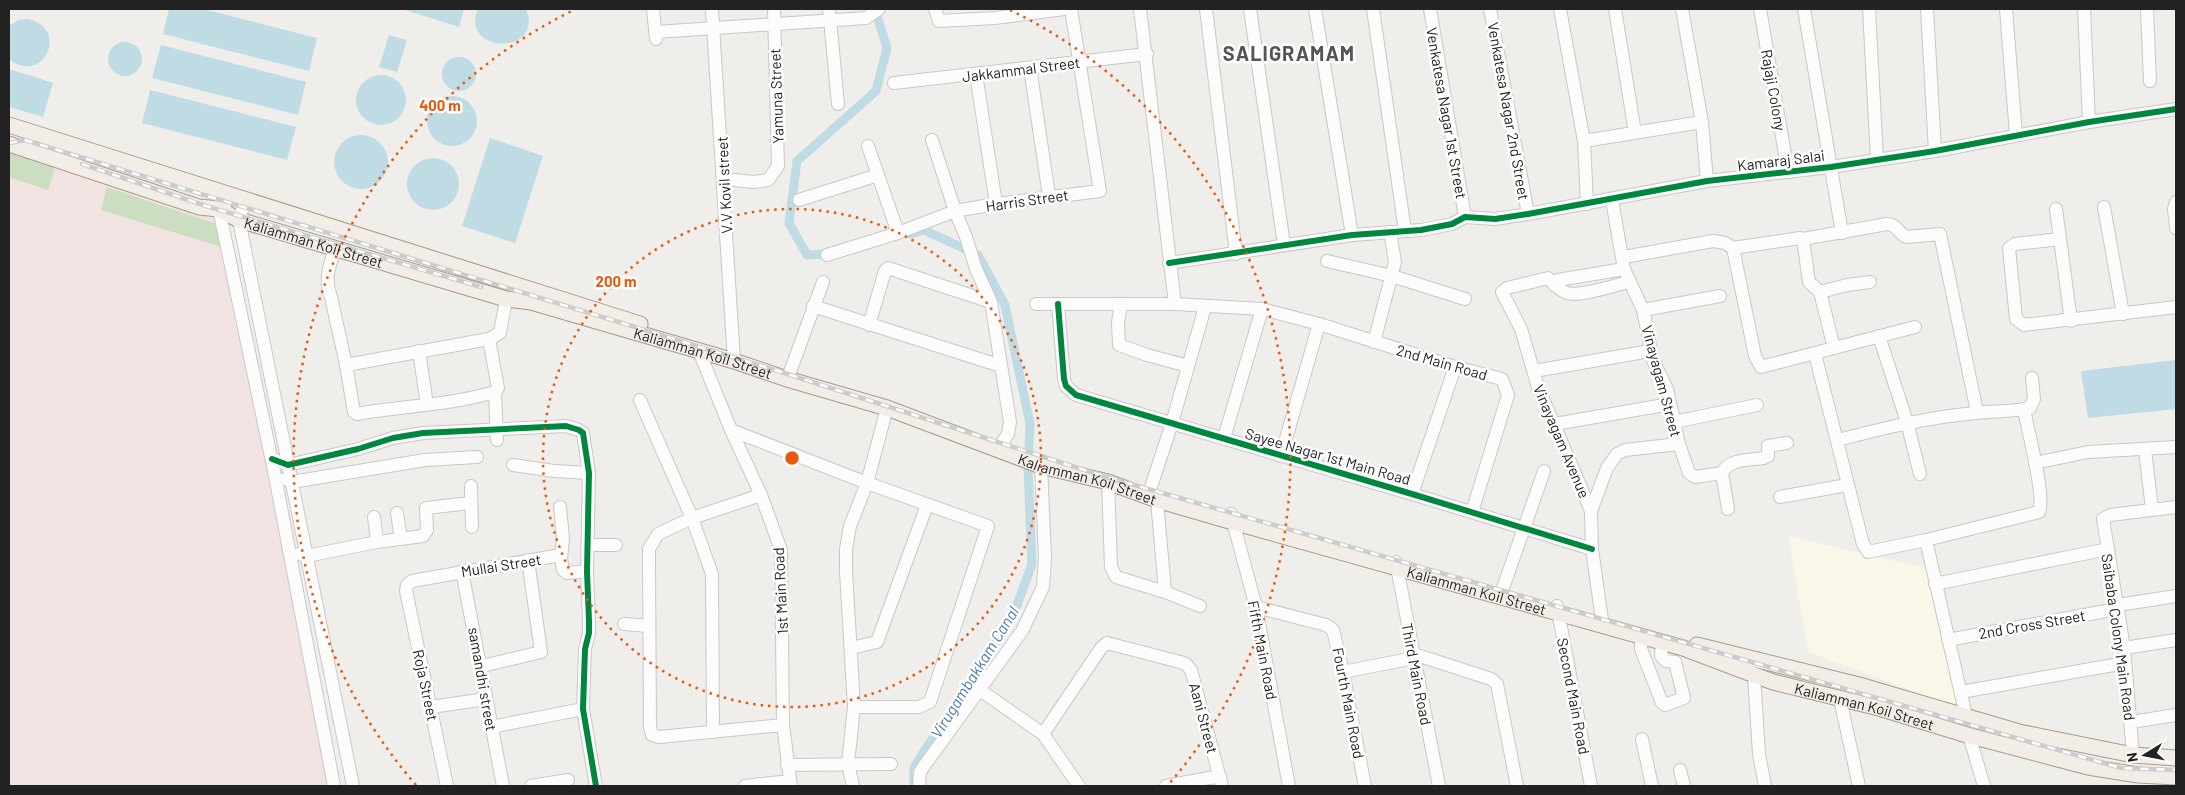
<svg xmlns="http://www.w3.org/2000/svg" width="2185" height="795" viewBox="0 0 2185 795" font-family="Barlow,sans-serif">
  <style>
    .commercial { fill: #f1e3e1 }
    .education { fill: #f8f7e8 }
    .forest { fill: #cbdec1 }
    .water { fill: #bfdbe3 }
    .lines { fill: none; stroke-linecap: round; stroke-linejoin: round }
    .canal { stroke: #bfdbe3; stroke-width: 9 }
    .minor-casing { stroke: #c9c8c7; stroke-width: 14 }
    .major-casing { stroke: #a79c86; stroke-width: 17 }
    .minor { stroke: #fdfcfc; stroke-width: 12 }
    .major { stroke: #f3ede7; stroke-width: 15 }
    .rail-casing { stroke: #ccc; stroke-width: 4.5 }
    .rail { stroke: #fff; stroke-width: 2.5; stroke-dasharray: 8; stroke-linecap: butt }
    .cycleway-casing { stroke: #fff; stroke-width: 9 }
    .cycleway { stroke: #00873e; stroke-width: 6 }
    .ring { fill: none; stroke: #e8590c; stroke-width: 2.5; stroke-dasharray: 2.5 5 }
    .labels { text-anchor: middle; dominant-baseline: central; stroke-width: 5; stroke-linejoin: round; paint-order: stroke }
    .street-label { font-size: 15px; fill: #222; stroke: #fff }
    .water-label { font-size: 16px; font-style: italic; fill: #4a7aab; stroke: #fff }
    .district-label { font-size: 20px; font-weight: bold; letter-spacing: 1px; fill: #555; stroke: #fff }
    .centre { fill: #e8590c; stroke: #fff; stroke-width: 2.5 }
    .ring-label { font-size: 15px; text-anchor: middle; font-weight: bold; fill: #e8590c; stroke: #fff; stroke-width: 5; stroke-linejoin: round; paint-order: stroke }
  </style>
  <rect width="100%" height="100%" fill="#f0eeeb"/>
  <polygon class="commercial" points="9,151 226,222 332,786 9,786"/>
  <polygon class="education" points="1788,536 1926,568 1958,708 1808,652"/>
  <g class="forest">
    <polygon points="9,141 25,145 55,169 48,190 9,177"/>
    <polygon points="107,187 216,224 225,248 101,210"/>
  </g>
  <g class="water">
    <polygon points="169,9 203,9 317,38 309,71 163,34"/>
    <polygon points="402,9 464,9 459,27"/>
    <path d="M478,9H526C545,56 459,54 478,9Z"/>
    <path d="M27,19C71,27 43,87 9,59V26L19,20Z"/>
    <polygon points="389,35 407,40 397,72 379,67"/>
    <circle cx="125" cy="59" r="17"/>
    <polygon points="161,45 306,82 298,115 152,78"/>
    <circle cx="459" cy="74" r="17"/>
    <polygon points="9,69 53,83 43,117 9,107"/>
    <circle cx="381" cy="100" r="25"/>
    <polygon points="150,90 296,127 287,160 142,123"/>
    <circle cx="452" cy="121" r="25"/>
    <circle cx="361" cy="162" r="27"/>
    <polygon points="490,138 543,156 515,243 462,226"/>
    <circle cx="433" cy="184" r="26"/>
    <polygon points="2176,360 2176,409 2088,418 2081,371"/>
  </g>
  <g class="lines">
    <g class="canal">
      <polyline points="911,234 924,230 978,255 1005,305 1030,424 1028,468 1032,564 1013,616 914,767 914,786"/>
      <polyline points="833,254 807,255 789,223 797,161 876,91 887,48 875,9"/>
    </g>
    <defs>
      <g id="minor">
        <polyline points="653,9 656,39"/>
        <polyline points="712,9 734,361"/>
        <polyline points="829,9 838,104"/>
        <polyline points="935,9 939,21 995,18 1064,9"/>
        <polyline points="1140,9 1175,304"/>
        <polyline points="1206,9 1236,254"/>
        <polyline points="1250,9 1284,245"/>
        <polyline points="1315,9 1352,235"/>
        <polyline points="1373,9 1405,231"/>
        <polyline points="1430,9 1465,217"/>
        <polyline points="1490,9 1528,214"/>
        <polyline points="1560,9 1584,141 1587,204"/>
        <polyline points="1615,9 1635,133"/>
        <polyline points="1682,9 1702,122 1707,181"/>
        <polyline points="1760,9 1788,172"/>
        <polyline points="1804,9 1842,233"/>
        <polyline points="1869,9 1877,159"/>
        <polyline points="1927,9 1935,151"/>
        <polyline points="2006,9 2016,135"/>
        <polyline points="2084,9 2089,122"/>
        <polyline points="2147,9 2150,81"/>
        <polyline points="656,32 866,18 879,9"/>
        <polyline points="1030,68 1049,196"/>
        <polyline points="976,74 996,204"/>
        <polyline points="894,83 1147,54"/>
        <polyline points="932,140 955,211 996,204 1100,191 1071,9"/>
        <polyline points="1584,141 1702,122"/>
        <polyline points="868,146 898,233"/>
        <polyline points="724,179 754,182 768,180 778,166 774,9"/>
        <polyline points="232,197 219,209 275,476 334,786"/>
        <polyline points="245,200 239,220 353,786"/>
        <polyline points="799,200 878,175"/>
        <polyline points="2176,202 2174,209 2176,228"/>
        <polyline points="2104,207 2123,314"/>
        <polyline points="2056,209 2071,321"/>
        <polyline points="1803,239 1809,282 1820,292 1834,348"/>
        <polyline points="2060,239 2015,244 2009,248 2016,319 2024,325 2176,307"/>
        <path d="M1733,248L1800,238L1803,239L1887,224C1897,224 1898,233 1906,237L1940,234L1977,412"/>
        <polyline points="1733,248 1755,356 1761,367 1915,327"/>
        <path d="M335,250C329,266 324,280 331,297L346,365L489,339L500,333L506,299"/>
        <polyline points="827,255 898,233 955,211 966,237 976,269 991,302 1010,422 1008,434 1002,443"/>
        <polyline points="1624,257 1713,241 1725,243 1733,248"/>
        <polyline points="1327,261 1392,276 1465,299"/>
        <polyline points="1169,263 1352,235 1421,230 1452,224 1465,217 1495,219 1528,214 1707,181 1831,167 1935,151 2089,122 2176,109"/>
        <polyline points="1554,285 1558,280 1624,269"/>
        <polyline points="1820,292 1847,285 1870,282"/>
        <polyline points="1036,304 1175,304 1262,309 1319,324 1455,367 1502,379 1508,395 1472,512"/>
        <polyline points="1058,304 1064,379 1066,386 1076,395 1412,494 1592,549"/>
        <polyline points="1121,304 1118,322 1119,345 1147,355 1188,366"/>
        <polyline points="813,306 1001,366"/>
        <polyline points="1643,310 1720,296"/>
        <polyline points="869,325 885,271 888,268 991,302"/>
        <polyline points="1879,336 1907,422 1920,474"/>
        <polyline points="489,339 498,388 495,392 497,440"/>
        <polyline points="1374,342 1395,262 1390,232"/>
        <polyline points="419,351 427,405"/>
        <polyline points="699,351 731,430 761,495 781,550 783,725 791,786"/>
        <path d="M1815,354L1863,544L1868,552L1926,540L2039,512C2046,498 2027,427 2024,409"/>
        <path d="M346,365L354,412L357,414C403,406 450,405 495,392"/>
        <polyline points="1534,371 1650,351"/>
        <polyline points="790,372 823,282"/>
        <polyline points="640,400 692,518 712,574 713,732"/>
        <polyline points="1674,422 1757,405"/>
        <polyline points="1555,424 1670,404"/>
        <polyline points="731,430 867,483 988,526 930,702 919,707 854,707"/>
        <polyline points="1224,438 1262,309"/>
        <path d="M1838,440C1884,428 1929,417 1976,413C1995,411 2012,412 2030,408L2034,399L2032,378"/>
        <path d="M1679,444L1689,473L1695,477L1722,473C1729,459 1749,460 1764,458L1768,456V446L1787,443"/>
        <polyline points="2145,450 2152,509"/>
        <polyline points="1281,456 1319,324"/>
        <polyline points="272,459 288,465 358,449 393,438 423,433 566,426 579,430 583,433 589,473 587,571 589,621 589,633 585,649 583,709 596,786"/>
        <polyline points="2035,463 2088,452 2176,447"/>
        <polyline points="513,465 554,471 589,473"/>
        <polyline points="1722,473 1728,509"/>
        <polyline points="285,479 292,482 425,460 477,457"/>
        <polyline points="1108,482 1111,567 1116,577 1165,592 1200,606"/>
        <polyline points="471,486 472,527"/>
        <polyline points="1150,490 1172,423 1205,307"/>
        <polyline points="1412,494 1455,367"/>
        <polyline points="761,495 692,518 658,534 649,549 649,563 650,727 652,735 659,737 783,725"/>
        <polyline points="1780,497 1847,485"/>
        <polyline points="1157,500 1165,592"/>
        <polyline points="560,507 563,538 561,559"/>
        <path d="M1591,511L1538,387L1521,329L1502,292L1507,288L1548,278C1553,284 1559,290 1567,293C1580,297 1615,285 1629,282"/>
        <polyline points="397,513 401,539"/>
        <polyline points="1231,514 1256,607 1289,786"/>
        <polyline points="374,517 377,542"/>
        <polyline points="1926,540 1966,716"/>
        <polyline points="589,545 616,545"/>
        <polyline points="299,554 307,556 377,542 423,536 427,530 426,508 470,503"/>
        <polyline points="1396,562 1439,786"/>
        <polyline points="462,571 503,786"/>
        <polyline points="1935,584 2108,549"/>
        <polyline points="1502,591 1544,471"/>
        <polyline points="2118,605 2176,596"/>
        <polyline points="1557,606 1591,786"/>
        <polyline points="1256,607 1326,625 1333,630 1343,672 1365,786"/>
        <polyline points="624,624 649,626"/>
        <polyline points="1603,627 1592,549 1591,511 1607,468 1617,454 1625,450 1679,444 1667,389 1653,360 1643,310 1624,269 1612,200"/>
        <polyline points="1641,637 1641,649 1662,703 1665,705 1684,698 1675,662 1666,661 1661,656 1662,643"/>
        <polyline points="1948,640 2117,609"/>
        <polyline points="851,648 877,642 927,505"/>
        <polyline points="2124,648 2176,640"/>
        <polyline points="1414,654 1491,679 1497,684 1517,786"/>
        <polyline points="482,666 541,652 528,560"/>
        <polyline points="1343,672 1414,658"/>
        <polyline points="1754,675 1759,754 1765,786"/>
        <polyline points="980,690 1043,734 1079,786"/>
        <polyline points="1961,692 2125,663"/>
        <polyline points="1840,699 1859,786"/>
        <polyline points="431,707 486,699"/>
        <polyline points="2131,722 2176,715"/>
        <polyline points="491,727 583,709"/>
        <polyline points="1043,734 1101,648 1107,643 1180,662 1186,664 1191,670 1222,786"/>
        <polyline points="1969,735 1984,786"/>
        <polyline points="1642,739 1652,786"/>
        <polyline points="2133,755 2124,648 2103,519 2110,515 2176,507"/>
        <polyline points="787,765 891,764"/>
        <polyline points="1680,770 1684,786"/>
        <polyline points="447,786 406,591 407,585 412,581 555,556 561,559 563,570 567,573 587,571"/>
        <polyline points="531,786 568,780"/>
        <polyline points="745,786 790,781"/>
        <polyline points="853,786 848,764 854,707 846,572 846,549 850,526 867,483 887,408"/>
        <polyline points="919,786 920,772 924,766 1022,631 1043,587 1045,557 1041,466"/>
        <polyline points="1166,786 1220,776"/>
      </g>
      <g id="major">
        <polyline points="9,125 640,324"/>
        <path id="s1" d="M9,144L199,207L219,209L239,220L506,299L531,302L734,361L787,379L887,408L1041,466L1108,482L1157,500L1233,522L1683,648L1773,682L1879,708L1967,735L2088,767L2138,775L2176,777"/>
        <polyline points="1697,645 1859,685 2019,732 2133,755 2176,758"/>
      </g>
    </defs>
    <use href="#minor" class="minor-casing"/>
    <use href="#major" class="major-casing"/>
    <use href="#minor" class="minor"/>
    <use href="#major" class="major"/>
    <defs>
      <g id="rail">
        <polyline points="9,143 25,140 775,370 1103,476 2121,768 2176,770"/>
        <polyline points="82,164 206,206 481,287"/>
      </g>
    </defs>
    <use href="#rail" class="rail-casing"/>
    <use href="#rail" class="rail"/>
    <defs>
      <g id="cycleway">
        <polyline points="1169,263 1352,235 1421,230 1452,224 1465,217 1495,219 1528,214 1707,181 1831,167 1935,151 2089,122 2176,109"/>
        <polyline points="1058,304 1064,379 1066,386 1076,395 1412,494 1592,549"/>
        <polyline points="272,459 288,465 358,449 393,438 423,433 566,426 579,430 583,433 589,473 587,571 589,621 589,633 585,649 583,709 596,786"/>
      </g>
    </defs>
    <use href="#cycleway" class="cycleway-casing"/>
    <use href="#cycleway" class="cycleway"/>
  </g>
  <g class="ring">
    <circle cx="792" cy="458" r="249"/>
    <path d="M416 785A498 498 0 0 1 574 10M1010 10A498 498 0 0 1 1168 785"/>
  </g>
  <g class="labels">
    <g class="street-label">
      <text transform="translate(1021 69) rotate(-7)">Jakkammal Street</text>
      <text transform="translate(1774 90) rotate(80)">Rajaji Colony</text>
      <text transform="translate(776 96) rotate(-92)">Yamuna Street</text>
      <text transform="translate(1509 111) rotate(80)">Venkatesa Nagar 2nd Street</text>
      <text transform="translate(1447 113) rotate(80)">Venkatesa Nagar 1st Street</text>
      <text transform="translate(1781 160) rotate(-7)">Kamaraj Salai</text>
      <text transform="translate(724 185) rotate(-93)">V.V Kovil street</text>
      <text transform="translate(1027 200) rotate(-8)">Harris Street</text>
      <text stroke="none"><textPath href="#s1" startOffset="321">Kaliamman Koil Street</textPath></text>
      <text stroke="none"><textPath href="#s1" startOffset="726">Kaliamman Koil Street</textPath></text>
      <text transform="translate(1442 362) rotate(16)">2nd Main Road</text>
      <text transform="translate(1662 381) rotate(75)">Vinayagam Street</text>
      <text transform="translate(1562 441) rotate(67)">Vinayagam Avenue</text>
      <text transform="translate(1328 456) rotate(16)">Sayee Nagar 1st Main Road</text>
      <text stroke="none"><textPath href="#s1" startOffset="1131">Kaliamman Koil Street</textPath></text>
      <text transform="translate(501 565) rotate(-9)">Mullai Street</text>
      <text transform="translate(780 591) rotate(-93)">1st Main Road</text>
      <text stroke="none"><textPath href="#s1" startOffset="1536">Kaliamman Koil Street</textPath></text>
      <text transform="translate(2032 624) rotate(-10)">2nd Cross Street</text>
      <text transform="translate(2119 637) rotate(82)">Saibaba Colony Main Road</text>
      <text transform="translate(1263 650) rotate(79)">Fifth Main Road</text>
      <text transform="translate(1417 674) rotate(79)">Third Main Road</text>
      <text transform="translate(483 679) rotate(80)">samandhi street</text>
      <text transform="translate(426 685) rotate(78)">Roja Street</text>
      <text transform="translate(1574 696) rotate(79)">Second Main Road</text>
      <text transform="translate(1349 703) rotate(79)">Fourth Main Road</text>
      <text stroke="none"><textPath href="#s1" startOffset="1941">Kaliamman Koil Street</textPath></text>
      <text transform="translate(1204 718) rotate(75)">Aani Street</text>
    </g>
    <g class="water-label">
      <text transform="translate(974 672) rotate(-58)">Virugambakkam Canal</text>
    </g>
    <g class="district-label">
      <text x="1289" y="53">SALIGRAMAM</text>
    </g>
  </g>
  <circle cx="792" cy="458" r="8" class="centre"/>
  <g class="ring-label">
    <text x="440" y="111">400 m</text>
    <text x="616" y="287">200 m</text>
  </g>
  <rect width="2185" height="795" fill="none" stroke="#222222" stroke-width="20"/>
  <g transform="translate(2145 755) rotate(260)" stroke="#ffffff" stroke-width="4" paint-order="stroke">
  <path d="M0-4L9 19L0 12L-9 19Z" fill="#222222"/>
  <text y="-8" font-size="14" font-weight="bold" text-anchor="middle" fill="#222222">N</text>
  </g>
</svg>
